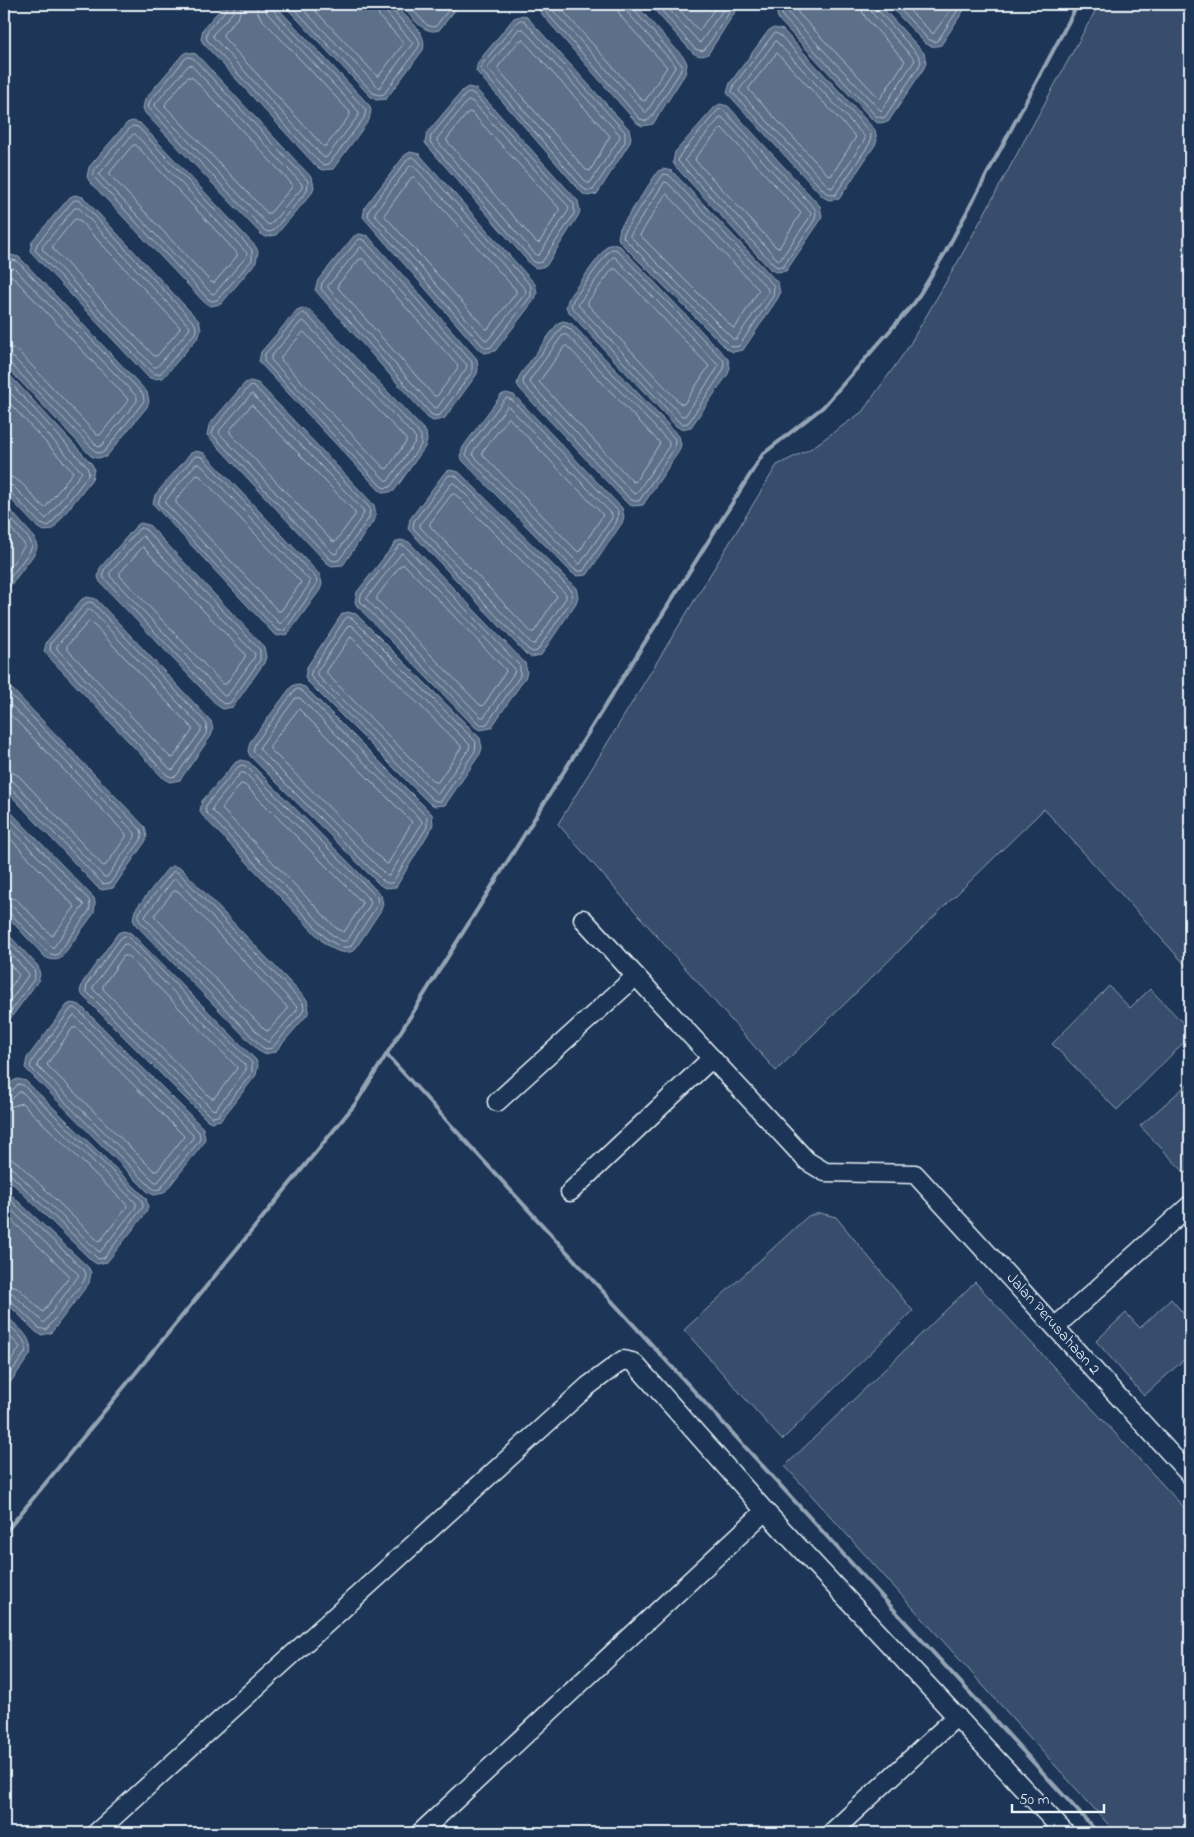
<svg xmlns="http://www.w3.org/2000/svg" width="1194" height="1837" viewBox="0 0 1194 1837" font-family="'Indie Flower',sans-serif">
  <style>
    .green { fill: #374d6c; stroke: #909fb2 }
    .water { fill: #5d7089; stroke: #95a4b5 }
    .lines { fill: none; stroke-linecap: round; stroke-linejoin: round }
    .shore { stroke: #b0bdcc; stroke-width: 1 }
    .stream { stroke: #95a4b5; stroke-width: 4 }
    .minor-casing { stroke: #e8f1f8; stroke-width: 21 }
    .minor { stroke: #1d3557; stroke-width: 18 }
    .labels { text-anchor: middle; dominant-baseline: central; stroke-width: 4; stroke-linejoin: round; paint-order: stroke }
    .street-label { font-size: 16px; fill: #e8f1f8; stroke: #1d3557 }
  </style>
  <rect width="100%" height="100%" fill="#1d3557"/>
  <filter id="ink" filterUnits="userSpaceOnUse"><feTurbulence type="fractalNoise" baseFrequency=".02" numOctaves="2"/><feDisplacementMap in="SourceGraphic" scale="10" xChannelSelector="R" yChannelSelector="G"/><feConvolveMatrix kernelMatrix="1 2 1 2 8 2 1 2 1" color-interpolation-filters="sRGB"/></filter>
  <g filter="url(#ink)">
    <g class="green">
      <polygon points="1099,4 1190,4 1190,970 1044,809 776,1071 558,824 777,465 810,449 862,412 907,349 960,258"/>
      <polygon points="1109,986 1130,1008 1150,989 1190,1030 1190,1036 1117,1110 1052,1044"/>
      <polygon points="1190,1082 1190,1169 1185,1173 1140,1126"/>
      <polygon points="820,1213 836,1217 913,1311 782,1440 684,1330 808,1216"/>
      <polygon points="975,1282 1190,1514 1190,1833 1116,1833 785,1466"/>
      <polygon points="1171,1299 1190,1321 1190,1354 1144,1396 1096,1341 1126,1313 1140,1328"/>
    </g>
    <g class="water">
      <polygon points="225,4 274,4 369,105 371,110 369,120 333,169 322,170 317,167 203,43 201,39 203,29"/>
      <path d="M283,4H393C404,16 429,32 423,50L386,99L376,100L371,97Z"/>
      <path d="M400,4H460L439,30C423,36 410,14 400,4Z"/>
      <polygon points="533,4 635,4 685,59 687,64 685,74 653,124 642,126 637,123"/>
      <path d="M649,4H740L708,54C702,57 698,56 693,53Z"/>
      <path d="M781,4H879L924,53L926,63L924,68L888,122L878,123L873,120L779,20C776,14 776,9 781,4Z"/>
      <path d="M888,4H968L941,45C934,47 931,47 925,43Z"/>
      <polygon points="523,15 527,17 629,129 631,138 629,144 597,194 587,196 582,193 476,71 478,62 514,18"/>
      <polygon points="774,28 783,30 875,130 877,140 875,145 839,199 829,200 823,197 727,93 730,83 769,30"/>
      <polygon points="187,52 196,54 312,178 314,187 312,193 276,235 266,237 261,234 145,113 143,108 145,99 183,54"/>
      <polygon points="468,87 476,89 578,201 580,211 578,216 546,266 536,268 531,265 425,143 427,133 463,90"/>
      <polygon points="720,104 728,106 820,206 822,216 820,221 786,271 776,272 771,270 675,166 673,162 675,152 715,107"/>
      <polygon points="132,121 140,123 256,247 258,252 256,262 221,304 210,306 205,303 90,182 87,177 89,167 127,123"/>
      <polygon points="410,152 419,154 535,284 537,293 535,299 495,351 484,353 479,350 363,217 365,207 405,155"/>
      <polygon points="663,169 672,171 778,283 780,293 778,298 743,350 733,352 727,349 620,242 618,238 620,228 658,171"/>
      <polygon points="75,195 83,197 199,321 201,330 199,336 163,378 153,379 148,377 30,251 32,241 70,197"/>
      <polygon points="359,234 368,236 477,359 478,369 477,374 444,419 433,421 428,418 315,290 318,280 354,236"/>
      <polygon points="612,244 620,246 728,359 730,368 728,374 691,427 681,429 676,426 568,311 566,307 569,297 607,246"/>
      <polygon points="11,255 19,257 147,392 149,401 147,407 106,457 96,458 91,456 4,364 4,260"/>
      <polygon points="302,308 310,310 426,432 427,441 425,447 394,491 384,493 379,490 259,362 261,352 297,310"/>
      <polygon points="563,321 571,323 679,436 681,445 679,451 643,505 632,506 627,503 520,389 517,384 520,375 558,323"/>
      <path d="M4,369L92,464L94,469L92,479L53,529C47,532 43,531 38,528L4,492Z"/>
      <polygon points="250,381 258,383 374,505 376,515 374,520 343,565 332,566 327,563 207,435 209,425 245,383"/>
      <polygon points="506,393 514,395 622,508 624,517 622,523 587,575 577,576 572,573 463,461 460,456 463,447 501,395"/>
      <polygon points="196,451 204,453 320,575 322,584 320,590 288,634 278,636 273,633 153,504 155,495 191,453"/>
      <polygon points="450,470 459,472 576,588 578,597 576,603 541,655 531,657 526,654 408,529 410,519 445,472"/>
      <polygon points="4,503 35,538 37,547 35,553 4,594"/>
      <polygon points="140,523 149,525 264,647 266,657 264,663 233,707 223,709 218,706 100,582 98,577 100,568 136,526"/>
      <polygon points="400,540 409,542 525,663 527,672 525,678 491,728 480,730 475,727 357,606 355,602 357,592 396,542"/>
      <polygon points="87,597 96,599 211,721 213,730 211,736 180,780 170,782 164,779 47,655 44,651 47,641 82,599"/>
      <polygon points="347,612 356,614 480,738 482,748 480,754 445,805 435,806 429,803 307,681 305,677 307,667 342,614"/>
      <polygon points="296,684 305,687 432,814 433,824 431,829 396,887 385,888 380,885 250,756 248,751 250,742 291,687"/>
      <polygon points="4,687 12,689 145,827 147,837 145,842 113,888 102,890 97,887 4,788"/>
      <path d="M241,760L249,762L381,895L383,904L381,910L354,951C341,955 334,950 323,942L202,815L200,811L202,801L236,762Z"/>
      <path d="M4,805L94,898L95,902L94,913L61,958C55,961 51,960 45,957L4,913Z"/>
      <polygon points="173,866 181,868 307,1000 309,1010 307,1015 275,1052 264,1054 259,1051 135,924 133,919 135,910 168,868"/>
      <polygon points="4,930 38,966 40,975 38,981 4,1027"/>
      <polygon points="123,931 131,933 256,1060 258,1065 256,1075 221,1120 211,1122 206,1119 83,996 80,991 83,982 118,933"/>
      <polygon points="71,1003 80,1005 203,1128 205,1138 203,1144 164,1193 154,1195 148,1192 25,1068 27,1058 67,1005"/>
      <polygon points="18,1079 26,1081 146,1198 148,1207 146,1213 107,1262 97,1264 92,1261 4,1175 4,1092 13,1081"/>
      <polygon points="4,1188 89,1268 91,1273 89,1283 51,1333 41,1335 36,1332 4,1300"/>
      <path d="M4,1314C15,1325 35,1337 30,1355L4,1391Z"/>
    </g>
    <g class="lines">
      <g class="shore">
        <path d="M228,4C226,17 203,26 207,40L320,163L324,165L329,164L364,118L366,110L272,9L270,4"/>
        <polyline points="235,4 233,12 213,34 213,37 323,157 326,158 359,115 359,112 267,13 264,4"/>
        <polyline points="242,4 239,16 223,34 223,37 323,146 326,146 350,115 350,112 261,18 257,11 257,4"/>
        <polyline points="290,4 373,93 380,95 384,94 418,48 420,44 418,38 391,9 390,4"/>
        <polyline points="298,4 379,88 413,43 386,12 383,4"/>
        <polyline points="309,4 378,77 404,43 379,16 376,4"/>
        <polyline points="407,4 427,25 433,27 436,26 453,4"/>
        <polyline points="539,4 640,119 647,121 650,119 680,72 682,65 633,9 631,4"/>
        <polyline points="547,4 646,113 676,66 628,13 625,4"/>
        <polyline points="557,4 642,100 645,101 667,67 622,18 618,11 617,4"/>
        <polyline points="656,4 695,49 702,51 705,49 735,4"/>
        <polyline points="664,4 700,43 727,4"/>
        <polyline points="674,4 699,31 718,4"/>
        <polyline points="784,4 782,12 783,17 876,116 882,118 885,117 919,66 921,62 919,56 877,9 875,4"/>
        <polyline points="790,4 789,14 881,111 915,60 872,13 869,4"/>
        <polyline points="798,4 798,13 880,99 905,61 866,18 862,11 861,4"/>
        <polyline points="895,4 928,39 935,42 938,40 962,4"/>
        <polyline points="903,4 933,34 955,4"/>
        <polygon points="521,20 525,22 625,132 625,142 593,190 588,191 584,189 481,70 482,64 517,22"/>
        <polygon points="519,29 523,29 620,135 619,139 590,183 587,183 488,69 488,67"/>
        <polygon points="775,33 780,35 871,133 870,143 835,195 830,195 826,193 732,92 734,85"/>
        <polygon points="523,40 610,136 590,171 586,170 498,69 498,67 519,41"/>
        <polygon points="776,41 865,137 864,141 832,188 829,187 739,91"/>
        <polygon points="777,53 856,137 831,176 828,175 749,90 749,88"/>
        <polygon points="189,57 193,58 308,181 307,191 273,231 268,232 264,230 148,107 150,101 185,59"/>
        <polygon points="191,65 302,184 302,188 270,225 267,224 155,106 155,104 188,66"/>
        <polygon points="188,77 192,77 292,184 292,187 270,213 267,213 165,106 166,103"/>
        <polygon points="470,92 474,94 574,204 574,214 542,262 537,263 533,261 430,142 431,136 466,94"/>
        <polygon points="468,101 472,101 569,207 568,211 539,255 536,255 437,141 437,139"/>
        <polygon points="721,109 725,111 816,210 815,219 783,267 778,267 774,265 678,161 680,155 717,111"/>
        <polygon points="469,112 472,113 559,208 559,211 539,243 536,242 447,141 447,139"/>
        <polygon points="721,117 723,118 811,213 810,217 780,260 777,259 685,160"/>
        <polygon points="133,126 138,127 252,250 252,260 217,300 212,301 208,299 93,176 94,170 130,128"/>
        <polygon points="722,128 801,213 779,248 776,247 695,160 696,157"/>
        <polygon points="135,134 247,253 246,257 214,294 211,293 99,175 100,173 132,135"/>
        <polygon points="136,145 237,253 237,256 214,283 211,282 110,175 110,172 132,146"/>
        <polygon points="412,157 416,159 531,286 531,296 491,347 486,348 482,345 368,216 369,210 408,159"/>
        <polygon points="410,166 414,166 526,290 525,294 488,340 485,340 375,215 375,213"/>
        <polygon points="664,174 669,175 774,286 773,296 739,346 734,347 730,345 623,237 625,230"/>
        <polygon points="414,177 516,290 516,293 488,329 485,328 384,215 411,178"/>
        <polygon points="665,182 668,183 768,289 768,293 736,339 733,339 630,236"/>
        <polygon points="667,194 759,290 735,328 732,327 640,235 665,195"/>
        <polygon points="76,200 81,201 195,324 196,329 195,333 160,374 155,374 151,372 35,250 37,244 73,201"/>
        <polygon points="75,208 79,208 190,327 189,330 157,367 154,367 42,249 43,246"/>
        <polygon points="75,219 79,220 180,327 179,330 157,356 154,356 53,249 53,246"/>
        <polygon points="361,239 365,241 472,362 472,372 440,415 435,416 431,414 321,289 322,283 357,241"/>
        <polygon points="361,247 467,365 466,369 437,408 434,408 328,288 328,286"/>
        <polygon points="613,249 617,250 724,361 723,371 688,423 683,424 679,422 571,306 573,300 609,251"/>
        <polygon points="615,257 718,365 717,369 685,416 682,416 578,305 579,303 612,258"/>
        <polygon points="360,259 363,259 458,366 457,369 437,396 434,396 338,288 338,285"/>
        <polyline points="4,262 12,260 17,261 143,394 144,401 104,452 97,453 9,362 4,361"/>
        <polyline points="4,269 14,268 137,397 137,401 101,446 98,447 14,358 4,354"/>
        <polygon points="613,269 616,269 709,366 684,404 681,404 588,305 588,302"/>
        <polyline points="4,276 12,276 127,398 128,401 100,435 97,435 19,352 12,348 4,347"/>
        <polygon points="303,313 307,315 421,435 421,445 390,487 385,488 381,486 264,361 265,354 299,315"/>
        <polygon points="302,321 305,322 416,438 415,442 388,481 385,480 271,360 271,357"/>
        <polygon points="564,326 569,328 675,439 674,449 639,501 634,501 630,499 523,384 524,377 561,328"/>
        <polygon points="304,332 406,439 406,442 387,469 384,468 281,360 281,357"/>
        <polygon points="563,335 567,335 669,442 669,446 636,494 633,493 530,383 530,380"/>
        <polygon points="567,346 660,443 635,482 632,481 539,382 564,347"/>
        <polyline points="4,376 87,467 89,473 87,477 50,525 47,526 41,524 9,491 4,489"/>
        <polyline points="4,386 82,472 46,519 13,486 4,483"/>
        <polygon points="252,386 256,388 370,508 369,518 339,560 334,561 330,559 212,434 214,428 248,388"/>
        <polygon points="252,394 364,511 363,515 336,554 333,553 219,433 220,430"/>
        <path d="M4,397L73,472L45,508C31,498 23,476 4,476"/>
        <polygon points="507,398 512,400 618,511 617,521 583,571 578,571 574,569 466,455 467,449 504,400"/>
        <polygon points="252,405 355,512 355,515 335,542 332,541 230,433 230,430"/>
        <polygon points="508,406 612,514 612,518 580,564 578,563 473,455 473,452"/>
        <polygon points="509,418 603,515 579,552 577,551 482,454 483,451"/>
        <polygon points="198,456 202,457 316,578 317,583 315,587 285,630 280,631 276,629 158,504 160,497 194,457"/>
        <polygon points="196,464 200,464 310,581 309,585 282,623 279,623 165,503 166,500"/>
        <polygon points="197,475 200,476 301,582 300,584 281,611 278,611 176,503 176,500"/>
        <polygon points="452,475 456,476 572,591 571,601 537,651 533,652 529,650 413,528 414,521 448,476"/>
        <polygon points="454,483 566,594 566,598 535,644 532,644 420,527 420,524 451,484"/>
        <polygon points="455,494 557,596 534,632 531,632 430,526 430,523 451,495"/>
        <polyline points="4,511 30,540 32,546 30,551 4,586"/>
        <polyline points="4,520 25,545 4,576"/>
        <polygon points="142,528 146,530 260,650 260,660 230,703 224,704 220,701 104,578 103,574 104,570 138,530"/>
        <polygon points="143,536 255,654 254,658 227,696 224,696 110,576 110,573"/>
        <polygon points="402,545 406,547 520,666 520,676 487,724 482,725 478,723 360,601 361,595 398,547"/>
        <polygon points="143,547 245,654 245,657 226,684 223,684 120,576 120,573"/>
        <polygon points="402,553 515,669 514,673 484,717 481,717 367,600 367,598"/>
        <polygon points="401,565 405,565 506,670 505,673 483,706 480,705 377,600 377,597"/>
        <polygon points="89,602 93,603 207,724 206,734 176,776 171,777 167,775 50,650 51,643 85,604"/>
        <polygon points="88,610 91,610 201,727 201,731 173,770 170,769 57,649 57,646"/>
        <polygon points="348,617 353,619 476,742 475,751 441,801 436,801 432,799 310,676 312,670 345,619"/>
        <polygon points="90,621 192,728 192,731 173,758 170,757 67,649 67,646"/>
        <polygon points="349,625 352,626 470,745 469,749 438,794 436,793 317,675 317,672"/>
        <polygon points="351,637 461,746 461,748 438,782 434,782 327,674 327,671"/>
        <polygon points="298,689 302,691 427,817 427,827 392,883 387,883 383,881 253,751 255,744 294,691"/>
        <polyline points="4,692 9,693 141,830 142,834 141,840 110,883 103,884 9,786 4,785"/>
        <polyline points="4,698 135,833 135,837 107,877 104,877 14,782 4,778"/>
        <polygon points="296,698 300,698 422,821 421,825 389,876 386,875 260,750 260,747"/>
        <polyline points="4,708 126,834 126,837 106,865 103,866 19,776 12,772 4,771"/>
        <polygon points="299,709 412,822 388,864 385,863 270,749 270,746"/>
        <polygon points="243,765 247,767 377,897 378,903 376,907 350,947 341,947 327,939 206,812 205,808 207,804 238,767"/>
        <polygon points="241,773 245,773 371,901 370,905 347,941 342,941 331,934 212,810 213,807"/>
        <polygon points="241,784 245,785 362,902 362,905 344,932 336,928 222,809 223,807"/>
        <polyline points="4,812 89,900 90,906 89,911 58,954 55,955 48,953 9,912 4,910"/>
        <polyline points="4,821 84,905 53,948 14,907 4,904"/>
        <polyline points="4,832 75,907 52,936 17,900 10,897 4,896"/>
        <polygon points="174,871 179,873 303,1003 304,1009 302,1013 272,1048 266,1049 262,1047 139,920 138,916 140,912"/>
        <polygon points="176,879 297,1007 297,1010 269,1042 266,1041 145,918 146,915 173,880"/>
        <polygon points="174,891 178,891 287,1007 287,1010 268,1031 265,1030 155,917 155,915"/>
        <polygon points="125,936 129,937 252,1063 252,1073 218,1116 212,1117 208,1114 86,991 87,984 121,938"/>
        <polyline points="4,937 34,969 35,974 34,979 4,1021"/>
        <polygon points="127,944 246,1066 246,1070 215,1110 212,1109 93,989 93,987 123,945"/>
        <polyline points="4,946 29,974 4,1010"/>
        <polygon points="124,956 128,956 237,1067 236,1070 214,1098 211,1098 103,989 103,986"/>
        <polyline points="4,957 19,975 4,997"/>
        <polygon points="73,1008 77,1009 199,1132 200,1137 199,1141 160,1189 155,1190 151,1187 30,1067 32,1061 70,1010"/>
        <polygon points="75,1016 193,1135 193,1138 158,1182 155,1182 37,1066 38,1063 72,1017"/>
        <polygon points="73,1028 77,1028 184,1136 183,1138 157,1171 154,1171 47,1065 48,1063"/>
        <polyline points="4,1095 9,1094 18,1084 23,1085 142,1200 143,1207 104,1258 98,1259 9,1173 4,1172"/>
        <polyline points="4,1101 11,1100 19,1092 22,1092 136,1203 136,1207 101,1251 99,1252 13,1169 4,1166"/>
        <polyline points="4,1109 22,1103 126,1204 127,1207 101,1240 98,1241 18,1163 12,1159 4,1158"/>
        <polyline points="4,1194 84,1270 86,1274 84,1281 46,1330 39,1328 9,1299 4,1297"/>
        <polyline points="4,1203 79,1275 44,1323 12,1293 4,1291"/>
        <polyline points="4,1213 70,1276 43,1312 17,1287 4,1283"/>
        <path d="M4,1321C12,1329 30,1340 25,1353L4,1382"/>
        <polyline points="4,1330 20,1347 4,1372"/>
      </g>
      <g class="stream">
        <polyline points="386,1054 1098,1833"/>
        <polyline points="4,1534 356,1103 763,454 823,407 915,302 945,253 1078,4"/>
      </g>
      <defs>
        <g id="minor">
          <polyline points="583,919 807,1161 825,1172 915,1174 1190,1475"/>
          <polyline points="497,1102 636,976"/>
          <polyline points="570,1192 712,1058"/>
          <polyline points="1055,1327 1190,1205"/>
          <polyline points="96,1833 588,1386 623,1360 632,1362 636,1365 765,1511 1065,1833"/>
          <polyline points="420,1833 765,1511"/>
          <polyline points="831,1833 957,1716"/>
        </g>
      </defs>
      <use href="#minor" class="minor-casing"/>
      <use href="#minor" class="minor"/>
    </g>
  </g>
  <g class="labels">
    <g class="street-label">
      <text transform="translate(1053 1324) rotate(48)">Jalan Perusahaan 2</text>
    </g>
  </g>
  <rect width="1194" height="1837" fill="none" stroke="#1d3557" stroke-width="20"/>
  <rect x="10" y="10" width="1174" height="1817" fill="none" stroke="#e8f1f8" stroke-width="2" filter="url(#ink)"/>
  <path d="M1012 1804v8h92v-8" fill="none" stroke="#e8f1f8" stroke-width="2.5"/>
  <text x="1019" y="1804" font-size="15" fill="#e8f1f8" stroke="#1d3557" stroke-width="4" paint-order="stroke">50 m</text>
</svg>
